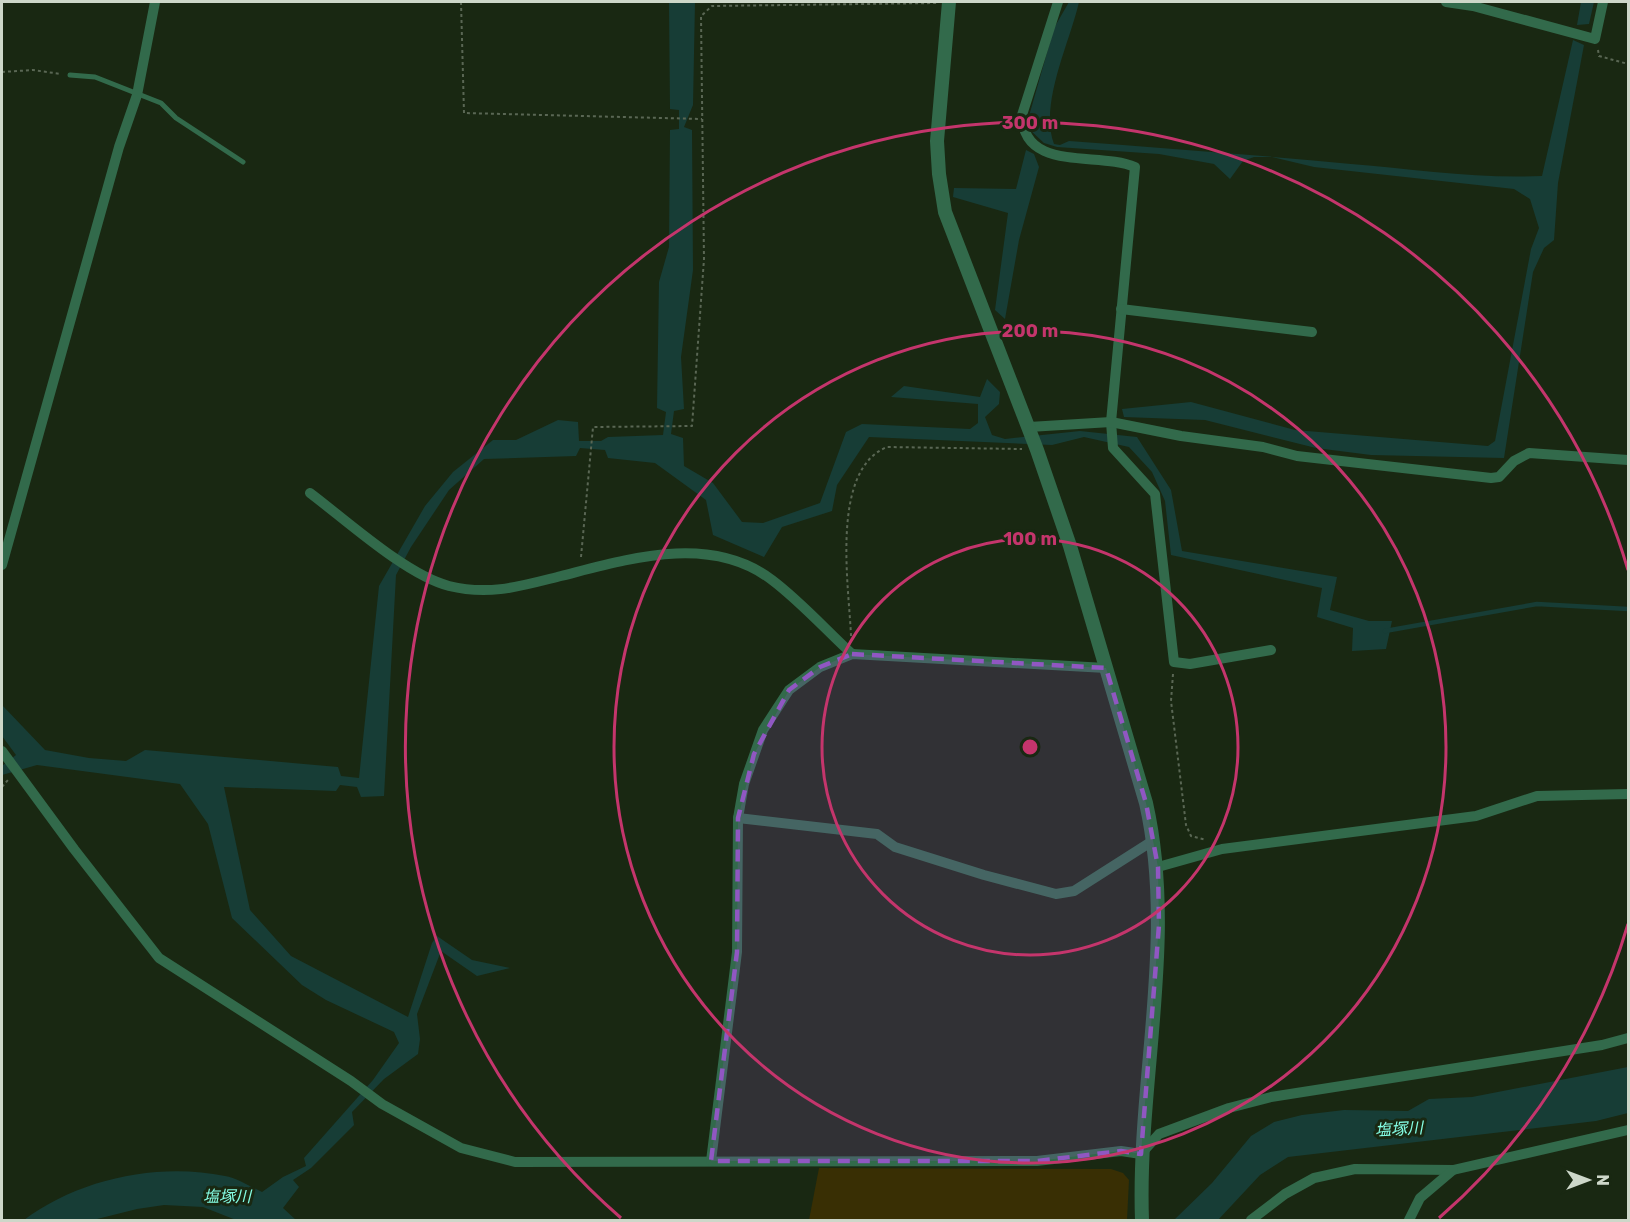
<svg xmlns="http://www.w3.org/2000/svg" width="1630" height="1222" viewBox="0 0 1630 1222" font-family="Rubik,'Noto Sans JP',sans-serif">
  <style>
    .green { fill: #392f04 }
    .water { fill: #173d36 }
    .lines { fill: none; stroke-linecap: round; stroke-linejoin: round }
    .stream { stroke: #173d36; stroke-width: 4.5 }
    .path { stroke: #5a6754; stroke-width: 2; stroke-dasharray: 3 3; stroke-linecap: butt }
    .service { stroke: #326a4b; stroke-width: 5 }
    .minor { stroke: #326a4b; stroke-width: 10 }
    .tertiary { stroke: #326a4b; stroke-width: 14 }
    .marked { fill: #9057c2; fill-opacity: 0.2; stroke: #9057c2; stroke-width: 4.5; stroke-dasharray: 12 8; stroke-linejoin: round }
    .ring { fill: none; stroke: #c4356c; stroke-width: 3 }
    .labels { text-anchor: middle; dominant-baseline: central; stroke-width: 6; stroke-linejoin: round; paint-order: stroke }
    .water-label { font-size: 16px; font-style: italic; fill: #85fee5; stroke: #192812 }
    .centre { fill: #c4356c; stroke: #192812; stroke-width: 3 }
    .ring-label { font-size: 18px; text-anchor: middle; font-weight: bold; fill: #c4356c; stroke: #192812; stroke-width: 6; stroke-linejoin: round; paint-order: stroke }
  </style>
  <rect width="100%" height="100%" fill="#192812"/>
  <polygon class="green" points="819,1168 1111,1169 1123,1173 1129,1180 1127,1220 809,1220"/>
  <g class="water">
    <path d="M669,2H695L693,105L684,127L692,130L693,270L681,357L684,409L674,411L671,434L683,438L684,466L713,483L742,522L763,523L820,503L846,432L862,424L970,429L978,423V404L891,397L904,386L980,397L987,379L1000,392L999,404L985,417L992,435L1005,439L1080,431L1137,437L1171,490L1182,551L1337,577L1330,610L1369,621H1392L1386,649L1352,651L1353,628L1317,617L1322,588L1171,555L1165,501L1152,472L1129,447L1084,437L1052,445L869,437L837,485L832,511L782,527L764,557L713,535L706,500L655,463L608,458L605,450L580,448L576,456L484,459L449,490L411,547L396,575L384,796L361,797L357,787L340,785L336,791L224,787L250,910L291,956L408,1017L432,943L437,936L472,960L510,968L477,976L441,951L417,1014L420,1039L418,1054L384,1079L352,1112L354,1125L311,1168L293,1180L299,1187L283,1208L296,1220H236L203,1207L164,1205L137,1209L93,1220H24C78,1179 158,1162 225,1176C237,1178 251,1187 262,1192L283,1177L306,1166L304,1158L373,1080L399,1043L394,1032L326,1000L302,985L232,918L208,824L180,784L37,765L2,775V766L16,755L2,736V705L45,750L89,758L126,761L145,750L338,767L341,776L359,778L379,586L425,506L453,472L493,440H516L558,420L578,422L579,441H601L608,437L663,435L666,412L657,408L659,282L669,247L670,130L679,129V110L670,109Z"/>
    <path d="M1069,2H1079C1070,42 1039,104 1054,144L1060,145L1069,141C1163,148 1257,155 1351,164C1414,169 1478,179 1542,176L1573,40L1584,45L1558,183L1554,240L1544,248L1533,272L1504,458L1371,455L1316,448L1205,420L1124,417L1122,409L1191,402L1295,430L1488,446L1495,441L1531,249L1539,228L1530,199L1514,189L1314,167L1272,157H1254L1243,161L1230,179L1214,164L1159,154L1057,147L1044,143L1029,129V116L1054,28Z"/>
    <polygon points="1581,2 1594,2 1589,24 1577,25"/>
    <polygon points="1026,150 1034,154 1039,167 1019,240 1005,319 995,310 1008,213 953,197 954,188 1016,189"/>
    <polygon points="1628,1067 1628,1113 1596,1121 1288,1157 1260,1175 1218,1220 1174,1220 1212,1183 1251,1136 1274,1122 1302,1115 1344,1110 1408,1111 1429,1099 1472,1097"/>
  </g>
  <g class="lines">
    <polyline class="stream" points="1385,631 1537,604 1628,609"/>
    <g class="path">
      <polyline points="461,2 464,113 702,119"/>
      <polyline points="1598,50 1599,56 1628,64"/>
      <polyline points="2,72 33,70 61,74"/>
      <polyline points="581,557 593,427 692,426 704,259 701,16 712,6 937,3"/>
      <path d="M851,636C849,586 830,470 887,447L1022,449"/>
      <polyline points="1173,674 1171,701 1186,825 1191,836 1206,840"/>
      <polyline points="2,787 8,780"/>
    </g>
    <polyline class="service" points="70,75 95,77 161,103 176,118 243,162"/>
    <g class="minor">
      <path d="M1058,2L1022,115C1023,173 1099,151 1135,167L1111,422L1113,448L1155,494L1174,662L1190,664L1271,650"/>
      <polyline points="1446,2 1473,6 1595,39 1603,2"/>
      <polyline points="1121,309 1312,332"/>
      <polyline points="1029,427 1111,422 1181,436 1263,447 1297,456 1491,478 1499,477 1514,461 1529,453 1628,460"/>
      <path d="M310,493C346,520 406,575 449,586C490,596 521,586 561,576C628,559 710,533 772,580C800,601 826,630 852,654"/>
      <polyline points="2,565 119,147 137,95 155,2"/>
      <polyline points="2,751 74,849 159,958 351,1081 382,1104 461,1148 515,1162 1037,1161 1121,1151 1141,1154 1159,1134 1229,1108 1271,1097 1602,1045 1628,1038"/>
      <polyline points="738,818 877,834 895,847 984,875 1056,894 1074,891 1154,840"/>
      <polyline points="1158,867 1222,849 1476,816 1537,796 1628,794"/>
      <polyline points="711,1161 737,952 738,818 744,784 763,730 789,690 820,667 852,654 1106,668"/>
      <polyline points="1251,1220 1285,1194 1314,1178 1355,1169 1453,1170 1628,1130"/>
      <polyline points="1409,1220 1420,1198 1453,1170"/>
    </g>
    <path class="tertiary" d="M949,2L937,141L939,174L945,212L1037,450L1070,546L1146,803C1177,940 1137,1082 1142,1220"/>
  </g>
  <path class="marked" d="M852,654L1106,668L1146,803L1158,867L1159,925L1141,1154L1121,1151L1037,1161H711L737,952L738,818L754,754L789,690L820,667Z"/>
  <g class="ring">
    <circle cx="1030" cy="747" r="208"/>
    <circle cx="1030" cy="747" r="416"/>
    <path d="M1628 924A624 624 0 0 1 1439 1218M621 1218A624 624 0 1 1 1628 570"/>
  </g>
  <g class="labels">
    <g class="water-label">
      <text transform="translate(1399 1129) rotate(-3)">塩塚川</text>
      <text x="227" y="1196">塩塚川</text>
    </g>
  </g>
  <circle cx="1030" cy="747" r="9" class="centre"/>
  <g class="ring-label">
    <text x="1030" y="129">300 m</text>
    <text x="1030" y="337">200 m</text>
    <text x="1030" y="545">100 m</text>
  </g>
  <rect width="1630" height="1222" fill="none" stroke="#cdd7c9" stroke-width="6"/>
  <g transform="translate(1588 1180) rotate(90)" stroke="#192812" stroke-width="4.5" paint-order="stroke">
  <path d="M0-4.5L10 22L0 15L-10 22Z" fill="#cdd7c9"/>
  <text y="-9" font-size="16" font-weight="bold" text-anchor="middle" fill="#cdd7c9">N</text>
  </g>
</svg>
